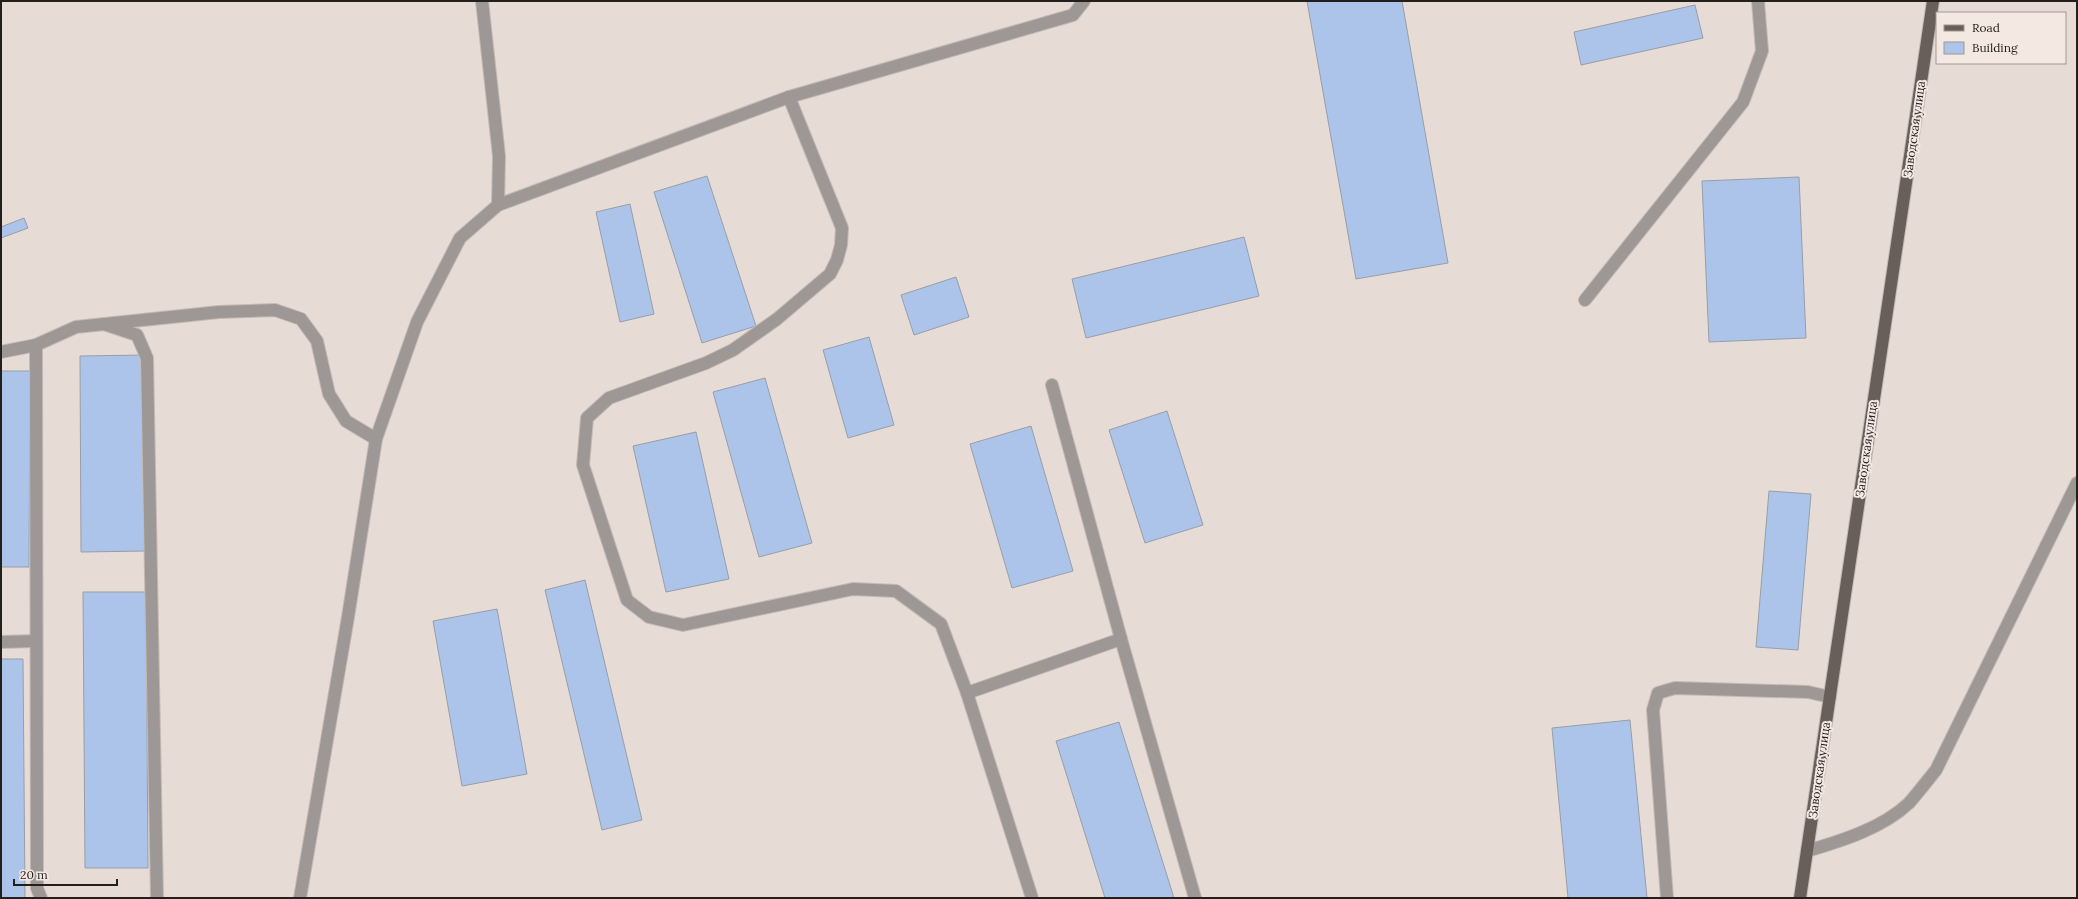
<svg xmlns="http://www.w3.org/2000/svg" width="2078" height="899" viewBox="0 0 2078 899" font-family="Lora,serif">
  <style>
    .building { fill: #acc4e9; stroke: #989ea7 }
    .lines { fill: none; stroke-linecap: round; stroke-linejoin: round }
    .lane-casing { stroke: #c4b9b5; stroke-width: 14 }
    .street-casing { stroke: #c4b9b5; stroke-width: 14 }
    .primary-casing { stroke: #c4b9b5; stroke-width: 14 }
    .lane { stroke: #9d9896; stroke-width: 12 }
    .street { stroke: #9d9896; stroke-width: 12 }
    .primary { stroke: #685f5b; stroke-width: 12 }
    .labels { text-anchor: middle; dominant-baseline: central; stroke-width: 4; stroke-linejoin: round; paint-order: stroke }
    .street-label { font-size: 12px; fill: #231f1d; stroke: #f4e8e3 }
  </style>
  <rect width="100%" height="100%" fill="#e7dbd6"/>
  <g class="building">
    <polygon points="1307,1 1402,1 1448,263 1356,279"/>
    <polygon points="1695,5 1703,38 1581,65 1574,32"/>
    <polygon points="707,176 756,326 702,343 654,192"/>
    <polygon points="1799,177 1806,338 1709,342 1702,181"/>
    <polygon points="630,204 654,314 620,322 596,212"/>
    <polygon points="24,218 28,228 1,238 1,227"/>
    <polygon points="1244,237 1259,296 1086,338 1072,279"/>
    <polygon points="956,277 969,317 914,335 901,295"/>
    <polygon points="869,337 894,425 848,438 823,350"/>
    <polygon points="144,355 146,551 81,552 80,356"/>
    <polygon points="1,371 30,371 29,567 1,567"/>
    <polygon points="765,378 812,543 759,557 713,392"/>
    <polygon points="1167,411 1203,525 1145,543 1109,430"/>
    <polygon points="1031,426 1073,571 1012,588 970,444"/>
    <polygon points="696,432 729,579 666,592 633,446"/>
    <polygon points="1769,491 1811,494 1798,650 1756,647"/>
    <polygon points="585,580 642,820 602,830 545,590"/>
    <polygon points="83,592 146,592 148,868 85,868"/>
    <polygon points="497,609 527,774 462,786 433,621"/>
    <polygon points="1,659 23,659 25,898 1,898"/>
    <polygon points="1630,720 1647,898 1568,898 1552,728"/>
    <polygon points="1119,722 1174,898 1105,898 1056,741"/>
  </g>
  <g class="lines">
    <defs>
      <g id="lane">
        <polyline points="482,1 499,156 498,205"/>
        <polyline points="789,97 842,228 841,245 837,260 830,274 777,319 733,350 706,363 609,398 587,418 583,465 627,600 649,617 683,625 853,589 896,591 941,624 967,693 1032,898"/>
        <polyline points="1585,300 1743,102 1762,51 1758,1"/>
        <polyline points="104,324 137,335 147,358 157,898"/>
        <polyline points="36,345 37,888 41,898"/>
        <polyline points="1,352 36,345 76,327 219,312 275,310 301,319 317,341 329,394 346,421 376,439"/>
        <polyline points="1052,385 1121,639 1195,898"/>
        <polyline points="1,642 36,641"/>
        <polyline points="967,693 1121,639"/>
        <path d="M1807,851C1841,841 1883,828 1909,803C1918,793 1927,781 1936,770L2077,483"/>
        <polyline points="1667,898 1653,710 1658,693 1675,688 1808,692 1830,697"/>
      </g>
      <polyline id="street" points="300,898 348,617 376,439 417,322 460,238 498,205 789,97 1073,15 1084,1"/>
      <polyline id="primary" points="1800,898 1933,1"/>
    </defs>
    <use href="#lane" class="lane-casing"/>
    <use href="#street" class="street-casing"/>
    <use href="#primary" class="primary-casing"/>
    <use href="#lane" class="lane"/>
    <use href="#street" class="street"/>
    <use href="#primary" class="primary"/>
  </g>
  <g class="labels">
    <g class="street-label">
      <text transform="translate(1914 129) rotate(-82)">Заводская улица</text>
      <text transform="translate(1866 449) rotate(-82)">Заводская улица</text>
      <text transform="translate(1819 770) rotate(-82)">Заводская улица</text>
    </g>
  </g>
  <rect width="2078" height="899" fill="none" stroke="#231f1d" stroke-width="4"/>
  <rect x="1936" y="12" width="130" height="52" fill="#f4e8e3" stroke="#a09894"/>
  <rect x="1944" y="25" width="20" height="6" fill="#685f5b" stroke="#a09894"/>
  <text x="1972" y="32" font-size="12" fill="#231f1d">Road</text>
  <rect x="1944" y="42" width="20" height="12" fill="#acc4e9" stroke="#a09894"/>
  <text x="1972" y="52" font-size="12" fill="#231f1d">Building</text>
  <path d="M14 879v6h103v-6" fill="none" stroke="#231f1d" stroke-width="2"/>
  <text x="20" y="879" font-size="12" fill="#231f1d" stroke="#f4e8e3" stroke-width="3" paint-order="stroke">20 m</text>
</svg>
